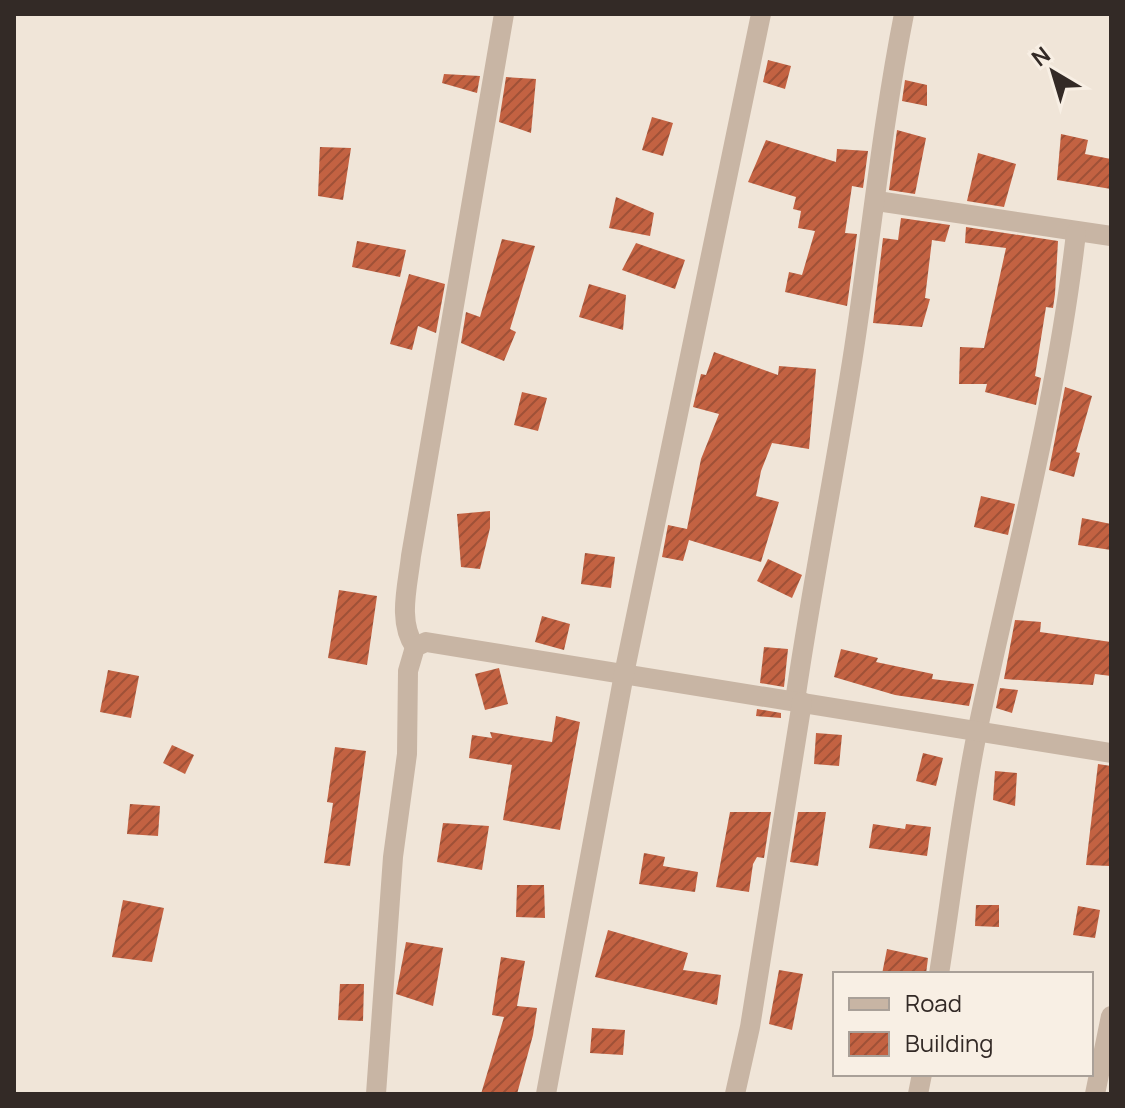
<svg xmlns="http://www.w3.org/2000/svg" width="1125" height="1108" viewBox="0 0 1125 1108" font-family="Manrope,sans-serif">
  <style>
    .building { fill: url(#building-hatch) }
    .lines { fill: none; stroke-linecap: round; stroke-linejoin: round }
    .street { stroke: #c8b5a4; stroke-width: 20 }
  </style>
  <defs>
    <pattern id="building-hatch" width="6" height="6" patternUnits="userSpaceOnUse" patternTransform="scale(2)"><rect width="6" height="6" fill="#c36242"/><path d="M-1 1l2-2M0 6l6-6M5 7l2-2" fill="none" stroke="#9f5137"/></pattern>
  </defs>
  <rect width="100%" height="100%" fill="#f0e5d8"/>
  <g class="building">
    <polygon points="768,60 791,66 785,89 763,82"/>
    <polygon points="444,74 480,76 477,93 442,83"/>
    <polygon points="506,77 536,79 531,133 499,122"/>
    <polygon points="905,80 927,85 927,106 902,101"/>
    <polygon points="652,117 673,123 663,156 642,150"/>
    <polygon points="897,130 926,138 915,194 889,190"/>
    <polygon points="1061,134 1088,140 1085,154 1111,159 1111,189 1057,180"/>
    <polygon points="766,140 836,162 837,149 868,151 863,188 852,186 845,233 857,234 847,306 785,292 789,272 802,275 815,231 798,228 801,211 793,209 796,197 748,182"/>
    <polygon points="320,147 351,148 343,200 318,196"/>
    <polygon points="978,153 1016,164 1004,207 967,201"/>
    <polygon points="616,197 654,213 650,236 609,228"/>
    <polygon points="901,218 950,225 945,242 932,240 925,298 930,299 922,327 873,323 883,238 898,240"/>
    <polygon points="966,227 1058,241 1055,294 1053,308 1046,307 1035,376 1041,378 1036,405 985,392 987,384 959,384 960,347 984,348 1006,248 965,243"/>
    <polygon points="502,239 535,246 510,329 516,332 504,361 461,343 466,312 480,317"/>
    <polygon points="357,241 406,250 400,277 352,267"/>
    <polygon points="636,243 685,260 675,289 622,270"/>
    <polygon points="409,274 445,284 436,333 418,326 412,350 390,344"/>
    <polygon points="589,284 626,295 623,330 579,317"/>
    <polygon points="714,352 778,375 779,366 816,369 809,449 772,443 761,471 756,496 779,502 761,562 689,540 683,561 662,557 668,525 687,529 701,459 719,414 693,407 701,374 706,375"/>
    <polygon points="1065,387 1092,396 1076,452 1080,453 1074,477 1049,470"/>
    <polygon points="522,392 547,398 538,431 514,425"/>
    <polygon points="981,496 1015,504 1008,535 974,527"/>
    <polygon points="490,511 490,528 480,569 461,567 457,514"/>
    <polygon points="1082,518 1111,524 1111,550 1078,545"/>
    <polygon points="585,553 615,557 611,588 581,584"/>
    <polygon points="768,559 802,575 792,598 757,581"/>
    <polygon points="339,590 377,596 367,665 328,658"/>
    <polygon points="542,616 570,624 564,650 535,642"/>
    <polygon points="1015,620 1041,622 1040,632 1111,642 1111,676 1095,674 1093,685 1004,679"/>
    <polygon points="764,647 788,649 784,687 760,683"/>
    <polygon points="841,649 878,658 876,662 933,674 932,679 974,684 969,706 895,695 834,677"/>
    <polygon points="499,668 508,704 485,710 475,674"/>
    <polygon points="108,670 139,676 131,718 100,712"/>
    <polygon points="1000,688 1018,690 1012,713 996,708"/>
    <polygon points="757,709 781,713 781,718 756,716"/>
    <polygon points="556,716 580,722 560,830 503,820 512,765 469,758 472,735 492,738 490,732 552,742"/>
    <polygon points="816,733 842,735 839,766 814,764"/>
    <polygon points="172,745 194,755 185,774 163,763"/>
    <polygon points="335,747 366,751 350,866 324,863 333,803 327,802"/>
    <polygon points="923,753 943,758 936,786 916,781"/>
    <polygon points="1098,764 1111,766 1110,866 1086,865"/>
    <polygon points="995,771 1017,773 1015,806 993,800"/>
    <polygon points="130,804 160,806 158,836 127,834"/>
    <polygon points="730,812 771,812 764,858 757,857 753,864 749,892 716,887"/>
    <polygon points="798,812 826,812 818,866 790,862"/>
    <polygon points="443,823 489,826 482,870 437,862"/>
    <polygon points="873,824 905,829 906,824 931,827 927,856 869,848"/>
    <polygon points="644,853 665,857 663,866 698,872 695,892 639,884"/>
    <polygon points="517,885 544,885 545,918 516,917"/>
    <polygon points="123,900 164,908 152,962 112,957"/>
    <polygon points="976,905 999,905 999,927 975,926"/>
    <polygon points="1078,906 1100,910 1095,938 1073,935"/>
    <polygon points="608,930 688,953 683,970 721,975 717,1005 595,977"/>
    <polygon points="406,942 443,948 433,1006 396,994"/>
    <polygon points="887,949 928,958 926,974 882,974"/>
    <polygon points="501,957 525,961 517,1006 537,1008 533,1035 517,1094 481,1094 504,1017 492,1015"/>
    <polygon points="779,970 803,974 792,1030 769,1024"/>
    <polygon points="340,984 364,984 363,1021 338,1020"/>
    <polygon points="592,1028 625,1030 623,1055 590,1053"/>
  </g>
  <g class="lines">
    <g class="street">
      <polyline points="877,201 1111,236"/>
      <path d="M415,647C397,621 408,585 411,556L504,14"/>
      <path d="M795,701C812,583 836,467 854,349C871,237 882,125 904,14"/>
      <path d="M939,974C952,892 961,809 978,728C1013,563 1057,401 1076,233"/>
      <polyline points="376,1094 393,857 407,754 408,671 415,647 426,642 1111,753"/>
      <polyline points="546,1094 624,674 761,14"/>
      <polyline points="735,1094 750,1027 802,702"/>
      <polyline points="918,1094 922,1074"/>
      <polyline points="1095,1094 1111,1016"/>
    </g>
  </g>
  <rect width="1125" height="1108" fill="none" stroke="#332a26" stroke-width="32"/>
  <rect x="833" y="972" width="260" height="104" fill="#f8efe4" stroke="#a9a098" stroke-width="2"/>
  <rect x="849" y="998" width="40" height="12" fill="#c8b5a4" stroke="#a9a098" stroke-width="2"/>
  <text x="905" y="1012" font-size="24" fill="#332a26">Road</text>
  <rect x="849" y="1032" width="40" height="24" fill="url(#building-hatch)" stroke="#a9a098" stroke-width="2"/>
  <text x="905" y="1052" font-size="24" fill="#332a26">Building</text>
  <g transform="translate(1053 72) rotate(322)" stroke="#f8efe4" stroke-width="6" paint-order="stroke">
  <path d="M0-6L14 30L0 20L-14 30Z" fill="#332a26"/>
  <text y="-12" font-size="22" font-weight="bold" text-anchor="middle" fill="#332a26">N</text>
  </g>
</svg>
